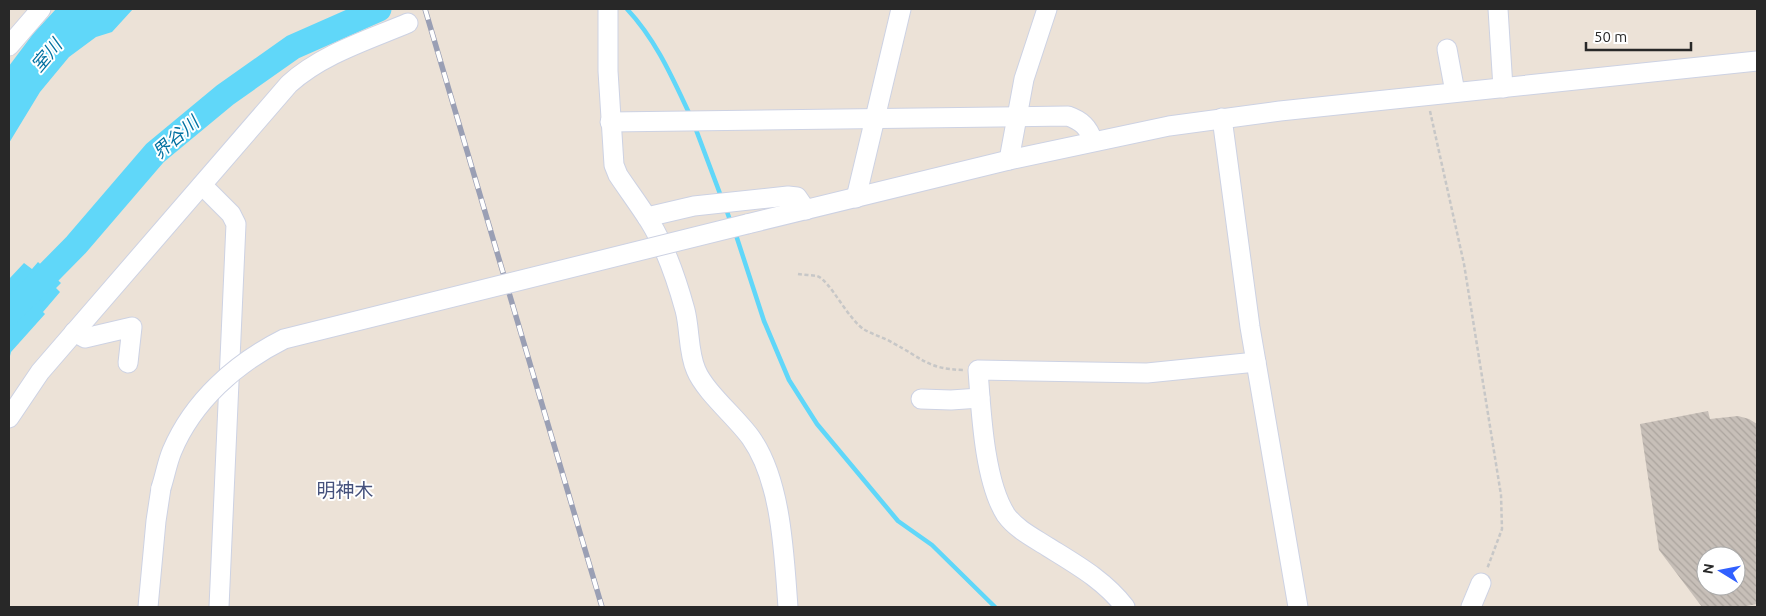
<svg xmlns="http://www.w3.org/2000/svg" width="1766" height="616" viewBox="0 0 1766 616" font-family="Ubuntu,'Noto Sans JP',sans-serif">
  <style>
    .water { fill: #60d7f9 }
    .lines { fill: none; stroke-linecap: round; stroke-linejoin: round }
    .stream { stroke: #60d7f9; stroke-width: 4.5 }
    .river { stroke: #60d7f9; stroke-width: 25 }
    .building { fill: url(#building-back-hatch); fill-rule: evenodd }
    .minor-casing { stroke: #cdd2e3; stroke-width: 21 }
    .path { stroke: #c7c7c7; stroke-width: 2.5; stroke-dasharray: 4 2.5; stroke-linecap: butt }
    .minor { stroke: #fff; stroke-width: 19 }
    .rail-casing { stroke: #9a9fb4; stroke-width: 5.5 }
    .rail { stroke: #fff; stroke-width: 4; stroke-dasharray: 11; stroke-linecap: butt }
    .minor-bridge-casing { stroke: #cdd2e3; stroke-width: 21; stroke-linecap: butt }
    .minor-bridge { stroke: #fff; stroke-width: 19 }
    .labels { text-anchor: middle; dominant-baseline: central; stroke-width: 4; stroke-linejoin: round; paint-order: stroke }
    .water-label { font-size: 18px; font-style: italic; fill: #0271a1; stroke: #fff }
    .quarter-label { font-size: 19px; fill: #45517c; stroke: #fff }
  </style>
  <defs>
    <pattern id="building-back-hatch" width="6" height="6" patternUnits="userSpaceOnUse" patternTransform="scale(1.25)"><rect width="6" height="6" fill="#c7bfb8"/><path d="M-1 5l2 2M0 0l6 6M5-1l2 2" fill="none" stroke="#aba49e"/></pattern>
  </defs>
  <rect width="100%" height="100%" fill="#ece2d7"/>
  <g class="water">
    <polygon points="56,9 133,9 112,32 96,37 69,57 40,92 9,143 9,66 33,34"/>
    <polygon points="38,262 61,283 56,288 60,292 43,312 45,314 11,352 9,360 9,279 24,263 32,269"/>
  </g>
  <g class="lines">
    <g class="stream">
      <path d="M627,9C656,40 672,77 690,115"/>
      <polyline points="695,127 722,199"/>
      <polyline points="725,206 731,223"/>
      <polyline points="735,232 764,321 789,380 817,424 898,521 932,545 995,607"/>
    </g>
    <polyline class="river" points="9,313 76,245 155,153 225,95 293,47 379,9"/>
  </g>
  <path class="building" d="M1708,411L1710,419L1738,416L1749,419L1757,424V604L1742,607H1702L1659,550L1640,424ZM1706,556H1736V586H1706Z"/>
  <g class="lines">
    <defs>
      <g id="minor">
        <path d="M608,9V71L614,165L618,175C628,190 640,206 650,222C666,248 677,281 685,310C690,329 688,352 696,370C705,392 737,418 751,438C782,482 784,556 788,607"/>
        <polyline points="1498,9 1503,88"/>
        <polyline points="9,46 41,9"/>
        <polyline points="1447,49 1455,92"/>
        <polyline points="1222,118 1250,327 1298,607"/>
        <path d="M610,122L1068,116C1082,121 1088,127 1093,141"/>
        <polyline points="1009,160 1024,79 1047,9"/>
        <polyline points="202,185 231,214 236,224 219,607"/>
        <polyline points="856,198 901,9"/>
        <polyline points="647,217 694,206 788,196 797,197 806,210"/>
        <polyline points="747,224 1009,160 1169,126 1280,111 1757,61"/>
        <polyline points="74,332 85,338 132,327 128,363"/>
        <polyline points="921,399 951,400 980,398"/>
        <path d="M9,418L40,372L289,84C322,54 368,40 408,23"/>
        <polyline points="148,607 156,521 161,488"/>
        <path d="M1125,607C1104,580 1077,565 1048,547C1034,538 1016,529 1006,515C984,481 981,410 978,370L1147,373L1256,362"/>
        <polyline points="1471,607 1481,583"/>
      </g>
    </defs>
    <use href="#minor" class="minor-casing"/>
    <g class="path">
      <polyline points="1430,111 1464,264 1501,495 1502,529 1487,569"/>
      <path d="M798,274C804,275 811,275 817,276C830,280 848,320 865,330C874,335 885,338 893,343C922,358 927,369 963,370"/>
    </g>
    <use href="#minor" class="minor"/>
    <defs>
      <polyline id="rail" points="425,9 602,607"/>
    </defs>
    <use href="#rail" class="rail-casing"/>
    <use href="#rail" class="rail"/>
    <defs>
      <path id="minor-bridge" d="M161,488C165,476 167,463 172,451C193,401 236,363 284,339L747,224"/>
    </defs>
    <use href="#minor-bridge" class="minor-bridge-casing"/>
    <use href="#minor-bridge" class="minor-bridge"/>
  </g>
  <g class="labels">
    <g class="water-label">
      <text transform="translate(46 55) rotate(-50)">室川</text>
      <text transform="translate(175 137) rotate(-41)">界谷川</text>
    </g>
    <g class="quarter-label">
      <text x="345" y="490">明神木</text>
    </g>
  </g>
  <rect width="1766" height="616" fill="none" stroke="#282828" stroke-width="20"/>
  <g transform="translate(1721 571) rotate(280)"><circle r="24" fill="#ffffff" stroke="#a9a9a9"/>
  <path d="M0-4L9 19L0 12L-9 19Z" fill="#3160ff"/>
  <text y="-8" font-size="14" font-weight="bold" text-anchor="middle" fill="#282828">N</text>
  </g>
  <path d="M1586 42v8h105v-8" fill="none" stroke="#282828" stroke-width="2.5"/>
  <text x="1594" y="42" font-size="15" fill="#282828" stroke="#ffffff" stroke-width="4" paint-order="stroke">50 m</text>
</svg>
